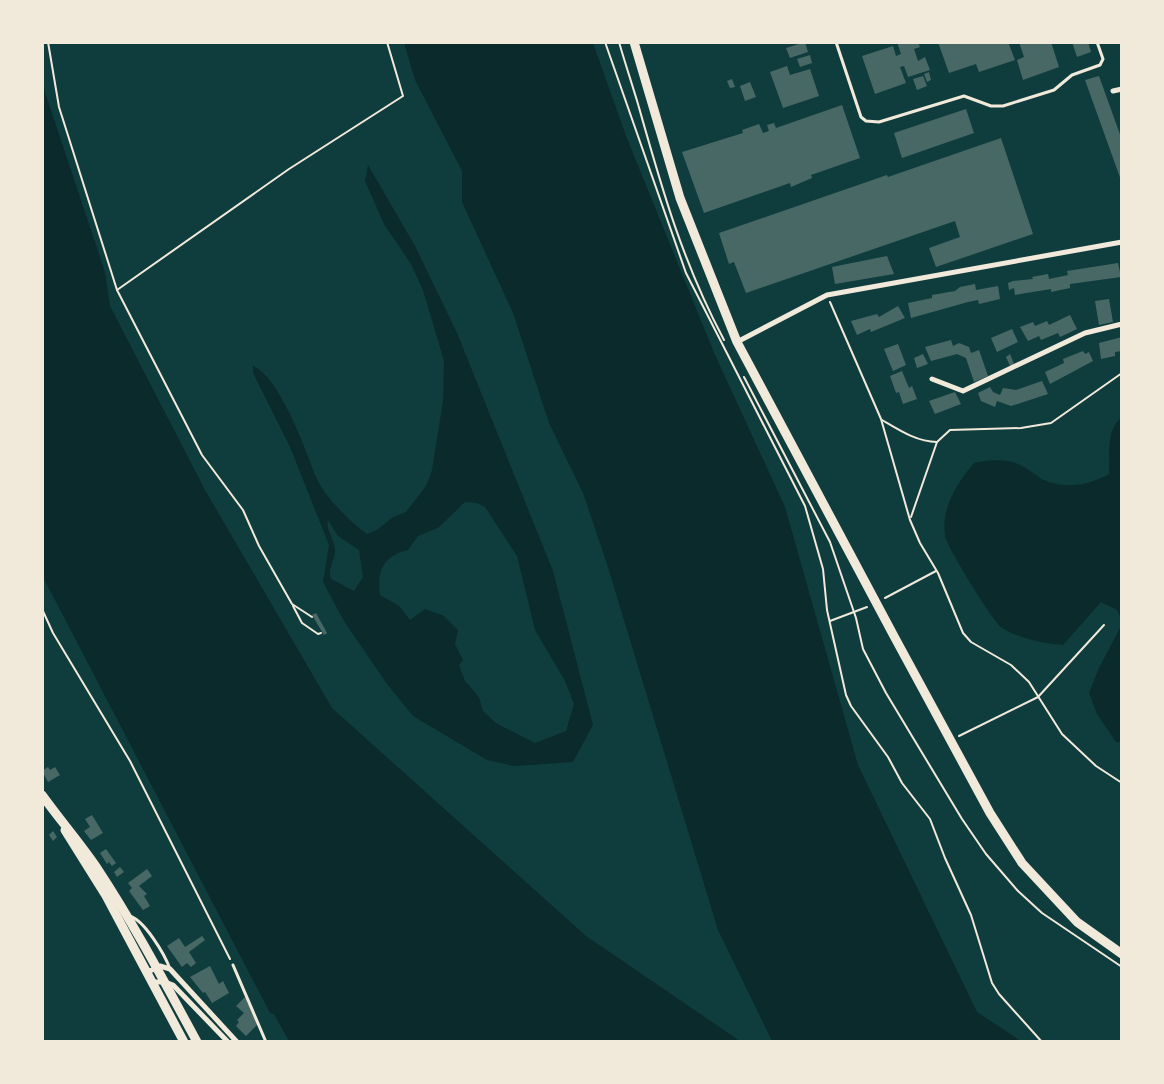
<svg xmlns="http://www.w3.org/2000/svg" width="1164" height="1084" viewBox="0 0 1164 1084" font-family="Literata,serif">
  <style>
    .water { fill: #0a2a2b; fill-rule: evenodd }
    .building { fill: #486865 }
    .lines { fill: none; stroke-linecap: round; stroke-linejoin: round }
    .path { stroke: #f1e9da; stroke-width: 2 }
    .service { stroke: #f1e9da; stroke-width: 3 }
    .minor { stroke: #f1e9da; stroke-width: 5 }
    .secondary { stroke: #f1e9da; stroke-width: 9 }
  </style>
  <rect width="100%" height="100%" fill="#0f3d3e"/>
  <g class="water">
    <polygon points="404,43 593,43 626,136 715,355 785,507 858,765 977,1012 1021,1041 772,1041 718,930 607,564 583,493 549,423 513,313 462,202 462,171 415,80"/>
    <polygon points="42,83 105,272 110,306 205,490 332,708 586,936 740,1041 289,1041 274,1014 270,1013 43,577"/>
    <path d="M368,165L415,246L457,333L553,571L593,725L573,762L514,766L487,760L413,716L387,684L344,621L323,582L329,545L290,447L253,373V366C280,377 306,451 316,477C324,496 350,522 367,534L377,530L393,517L406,512L426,486L432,470L443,401L444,361L423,290L411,264L384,224L365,181ZM465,502L477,503L485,507L517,556L535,630L565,681L574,704L566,731L535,743L496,723L483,711L479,697L465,681L459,665L463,660L455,644L458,630L444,616L425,609L410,620L399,606L380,595C377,572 382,556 408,550L418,536L438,528ZM328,520L338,536L359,550L363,577L354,591L331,579C327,568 335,561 335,551C335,540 325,529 328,520Z"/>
    <path d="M1121,418V619L1117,610L1101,602L1063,645C1046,644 1015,638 1001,627C992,620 947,547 945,536C941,508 957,483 974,463C987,460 1007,458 1020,465C1030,469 1039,479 1049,482C1070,489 1091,484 1109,474C1110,455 1106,430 1121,418Z"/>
    <polygon points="1121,626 1122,742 1116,742 1097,714 1089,693 1099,668"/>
  </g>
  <g class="building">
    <polygon points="805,42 808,52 790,58 786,48"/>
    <polygon points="897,42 918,42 920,47 914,49 918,61 925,57 930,70 908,77 904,66 900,67 906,83 875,94 862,56 893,46 896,56 901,54"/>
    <polygon points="938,42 1008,42 1015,60 979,72 976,64 949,73"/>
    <polygon points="1019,42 1051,42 1059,67 1023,80 1017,60 1024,57"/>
    <polygon points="1072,42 1088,42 1091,52 1077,57"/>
    <polygon points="810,55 812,63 800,67 797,59"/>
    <polygon points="787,66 790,75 810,69 819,96 783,108 770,72"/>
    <polygon points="929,72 931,80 927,82 924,74"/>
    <polygon points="923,76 927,86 917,90 913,79"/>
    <polygon points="1099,76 1122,140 1122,183 1085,80"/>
    <polygon points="732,79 735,87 730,88 727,81"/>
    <polygon points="750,82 756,97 745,101 740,86"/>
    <polygon points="842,105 860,158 811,175 812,178 791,187 790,183 704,213 682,152 743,133 742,130 759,124 763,133 769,131 767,125 774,123 776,128"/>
    <polygon points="966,109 974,133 902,158 894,133"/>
    <polygon points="1001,138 1033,234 936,267 929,248 960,237 955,221 746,293 734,262 729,264 719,233 887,175 888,177"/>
    <polygon points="887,256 894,274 835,284 832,267"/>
    <polygon points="1118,263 1121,277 1070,284 1070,288 1051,292 1051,289 1015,295 1014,288 1009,290 1008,283 1013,281 1033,279 1032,277 1048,274 1049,279 1068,275 1067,271"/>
    <polygon points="975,284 976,290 998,286 1000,299 979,304 978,300 968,302 911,318 908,303 932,298 932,295 955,291 960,287"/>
    <polygon points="1109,299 1113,322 1099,325 1095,301"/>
    <polygon points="898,306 905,318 871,332 870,329 857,335 851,321 877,314 879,317"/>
    <polygon points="1070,315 1077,329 1060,337 1058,333 1041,340 1039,336 1028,341 1020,327 1033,322 1035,326 1047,321 1049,325"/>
    <polygon points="1012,329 1018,342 997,352 991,338"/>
    <polygon points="1122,337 1122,351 1115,352 1115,356 1101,359 1099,343"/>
    <polygon points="951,340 953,346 959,343 969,347 971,353 979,350 988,376 974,382 966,358 957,354 931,361 925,347"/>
    <polygon points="898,344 906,365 893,371 884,349"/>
    <polygon points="1083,351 1085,354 1089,352 1093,361 1050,384 1045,372 1064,363 1063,359"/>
    <polygon points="923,354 928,364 917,368 914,358"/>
    <polygon points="1010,354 1014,364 1010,366 1006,357"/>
    <polygon points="902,371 909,388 912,386 917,399 903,404 899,392 896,393 890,376"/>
    <polygon points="1042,381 1048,394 1011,406 997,401 995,407 981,401 978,393 990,387 993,392 1000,395 1003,388 1016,390"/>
    <polygon points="955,392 961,404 935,414 929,401"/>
    <polygon points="316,613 327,633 324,635 312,615"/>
    <polygon points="48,767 50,770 55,767 60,775 48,782 42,771"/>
    <polygon points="92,815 103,833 91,840 84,831 90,827 85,819"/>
    <polygon points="53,831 57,837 53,841 49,835"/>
    <polygon points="106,849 116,863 112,866 109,862 107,864 100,853"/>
    <polygon points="120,867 124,872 117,877 114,872"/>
    <polygon points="147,869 152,876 139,886 147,894 144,896 150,906 143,910 129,891 132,888 128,883"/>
    <polygon points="202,936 205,940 189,952 196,963 191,967 187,963 182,967 167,946 179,938 185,947"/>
    <polygon points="210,966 219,984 223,981 229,993 212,1003 205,992 203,993 190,977"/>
    <polygon points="245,997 258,1024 246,1036 236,1026 239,1022 237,1020 244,1013 236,1006"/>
  </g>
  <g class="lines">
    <g class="path">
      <polyline points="48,42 59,107 117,290 202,455 243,510 259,546 292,604 312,617"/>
      <polyline points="605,42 686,273 805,506 823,569 827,610 846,695 851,706 888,757 902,783 930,819 945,858 971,915 992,983 999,994 1042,1042"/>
      <path d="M619,42C625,63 632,84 638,104C662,189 682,261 724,340"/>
      <polyline points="117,290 289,169 403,96 387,42"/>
      <polyline points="830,302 881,419 910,520 920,543 938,573 963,633 971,642 1011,665 1029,682 1062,734 1096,766 1122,783"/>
      <polyline points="744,377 830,542 856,618 863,649 886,693 962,819 986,854 1018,891 1042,913 1122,967"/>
      <path d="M882,420C899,430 917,442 937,442"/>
      <polyline points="911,517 937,442 950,430 1021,428 1051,423 1122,373"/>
      <polyline points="885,598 936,571"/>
      <polyline points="293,606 302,623 318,634 321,633"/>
      <polyline points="42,609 53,633 130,761 230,959"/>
      <polyline points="830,621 867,607"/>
      <polyline points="959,736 1038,697 1104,625"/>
    </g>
    <g class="service">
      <polyline points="836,42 861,117 866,121 879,122 964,96 991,106 1003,106 1054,90 1072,75 1100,65 1103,59 1097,42"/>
      <path d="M129,916C144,919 165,955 170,969"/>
      <polyline points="233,965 266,1042"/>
    </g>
    <g class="minor">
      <polyline points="1113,91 1122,89"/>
      <polyline points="737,342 827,295 1122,242"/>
      <polyline points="932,379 963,391 1085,333 1122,324"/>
      <polyline points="146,973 160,966 170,969 237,1042"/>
      <polyline points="152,982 165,982 173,985 228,1042"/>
    </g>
    <g class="secondary">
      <polyline points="634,42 680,198 737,342 895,638 990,813 1022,863 1077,922 1122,954"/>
      <path d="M42,795C60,820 80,843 97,868C134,924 165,983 197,1042"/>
      <polyline points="65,830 105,894 184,1042"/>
    </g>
  </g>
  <rect width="1164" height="1084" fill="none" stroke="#f1e9da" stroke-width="88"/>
</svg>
